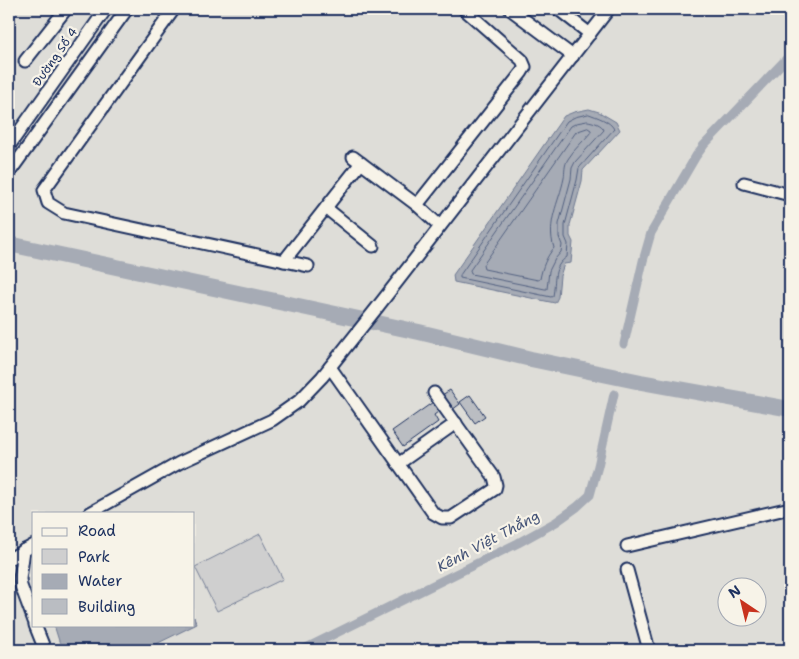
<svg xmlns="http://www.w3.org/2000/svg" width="799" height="659" viewBox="0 0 799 659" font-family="'Shantell Sans',sans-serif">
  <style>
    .built { fill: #deddd8; fill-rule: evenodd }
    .green { fill: #cfcfcf; stroke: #757f96 }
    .water { fill: #a6abb5; stroke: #6e7992 }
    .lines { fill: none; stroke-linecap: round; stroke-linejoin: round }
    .shore { stroke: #536181; stroke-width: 1 }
    .canal { stroke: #a6abb5; stroke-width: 9 }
    .river { stroke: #a6abb5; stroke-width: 16 }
    .building { fill: #babdc2; stroke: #1b2f5e }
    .minor-casing { stroke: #1b2f5e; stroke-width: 15 }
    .minor { stroke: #f7f3e8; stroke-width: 11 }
    .labels { text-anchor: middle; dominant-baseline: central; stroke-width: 4.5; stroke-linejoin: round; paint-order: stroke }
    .street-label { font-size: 12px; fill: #1b2f5e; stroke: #f7f3e8 }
    .water-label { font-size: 14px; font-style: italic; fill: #455478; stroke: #f7f3e8 }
  </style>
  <rect width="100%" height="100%" fill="#eeebe2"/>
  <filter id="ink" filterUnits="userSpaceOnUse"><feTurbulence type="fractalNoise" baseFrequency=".02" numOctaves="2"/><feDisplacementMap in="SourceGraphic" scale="10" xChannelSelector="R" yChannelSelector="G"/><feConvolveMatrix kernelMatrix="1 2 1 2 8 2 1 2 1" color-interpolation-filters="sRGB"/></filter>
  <g filter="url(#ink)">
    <path class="built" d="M9,9H790V650H9ZM34,513H194V625H34ZM726,586H756V616H726Z"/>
    <polygon class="green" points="260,534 283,579 217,611 195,567"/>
    <g class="water">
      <polygon points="589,109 599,112 616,122 620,130 583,170 582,181 570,225 570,236 573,242 571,263 564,264 560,276 558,297 555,303 454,282 453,275 564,116 574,112"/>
      <polygon points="194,617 197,624 144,650 83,650 60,644 54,625 194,625"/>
    </g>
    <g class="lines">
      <g class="shore">
        <path d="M589,114C597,117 610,121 614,129L579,168L577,180L565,225V237L568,244L567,257C552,267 556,280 553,296L551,297L460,278V275L567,121L575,117Z"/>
        <path d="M588,121C593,122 602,124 604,130L575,162L572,168L571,179L559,224V237L562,245L561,252L555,259L549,271L547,289H545L471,274L470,270L571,126L577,123Z"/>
        <path d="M588,128L591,130V132C584,141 574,149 568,159C564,165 565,172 564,178C559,203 546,222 554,248C546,257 542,268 540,279L538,280L484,269L483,265L576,132Z"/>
      </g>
      <g class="canal">
        <polyline points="624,344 643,261 651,233 696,156 704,145 790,55"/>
        <polyline points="302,650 518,543 556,522 577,507 590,495 598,466 614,394"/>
      </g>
      <polyline class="river" points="9,244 419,332 531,359 641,382 790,409"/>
    </g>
    <g class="building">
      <polygon points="450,390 460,404 452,410 442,395"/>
      <polygon points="470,395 485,416 475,423 460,402"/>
      <polygon points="436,400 442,409 434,415 438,422 403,447 392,431"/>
    </g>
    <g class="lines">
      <defs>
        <g id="minor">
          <polyline points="174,9 44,190 48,203 64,213 308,266"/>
          <polyline points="510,9 573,56"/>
          <polyline points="558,9 590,34"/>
          <polyline points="25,61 66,9"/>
          <polyline points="9,146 106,9"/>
          <polyline points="353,157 417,205 440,226"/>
          <polyline points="9,173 127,9"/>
          <polyline points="744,183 790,195"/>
          <polyline points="417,205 522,72 525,67 522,60 464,9"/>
          <polyline points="326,208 373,246"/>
          <polyline points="284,261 361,163"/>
          <polyline points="330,367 433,513 442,518 451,518 495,489 496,485 494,477 434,393"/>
          <polyline points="398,464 456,423"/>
          <polyline points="90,513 179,463 272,420 299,401 322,377 376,309 609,9"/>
          <polyline points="627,546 790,508"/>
          <polyline points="24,550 20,579 21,586 34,621"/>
          <polyline points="9,559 34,545"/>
          <polyline points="627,570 649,650"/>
          <polyline points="35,625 45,650"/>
        </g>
      </defs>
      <use href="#minor" class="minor-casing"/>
      <use href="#minor" class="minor"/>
    </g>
  </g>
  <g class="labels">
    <g class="street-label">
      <text transform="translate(55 57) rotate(-55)">Đường Số 4</text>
    </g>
    <g class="water-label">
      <text transform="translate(488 541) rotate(-28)">Kênh Việt Thắng</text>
    </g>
  </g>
  <rect width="799" height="659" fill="none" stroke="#f7f3e8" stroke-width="30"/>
  <rect x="15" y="15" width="769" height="629" fill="none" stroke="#1b2f5e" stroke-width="2" filter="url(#ink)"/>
  <rect x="32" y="512" width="162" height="115" fill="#f7f3e8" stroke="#9fa5b1"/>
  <rect x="42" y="528" width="25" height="8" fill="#f7f3e8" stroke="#9fa5b1"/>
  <text x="78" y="536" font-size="15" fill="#1b2f5e">Road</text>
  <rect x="42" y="549" width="25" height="15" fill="#cfcfcf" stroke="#9fa5b1"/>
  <text x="78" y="562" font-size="15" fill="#1b2f5e">Park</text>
  <rect x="42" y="574" width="25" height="15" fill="#a6abb5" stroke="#9fa5b1"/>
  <text x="78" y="586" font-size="15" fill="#1b2f5e">Water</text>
  <rect x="42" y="599" width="25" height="15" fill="#babdc2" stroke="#9fa5b1"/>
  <text x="78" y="612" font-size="15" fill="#1b2f5e">Building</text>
  <g transform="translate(742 602) rotate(325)"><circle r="24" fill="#f7f3e8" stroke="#9fa5b1"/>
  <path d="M0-4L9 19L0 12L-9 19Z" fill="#c8321e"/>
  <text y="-8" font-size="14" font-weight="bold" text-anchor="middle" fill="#1b2f5e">N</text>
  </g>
</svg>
